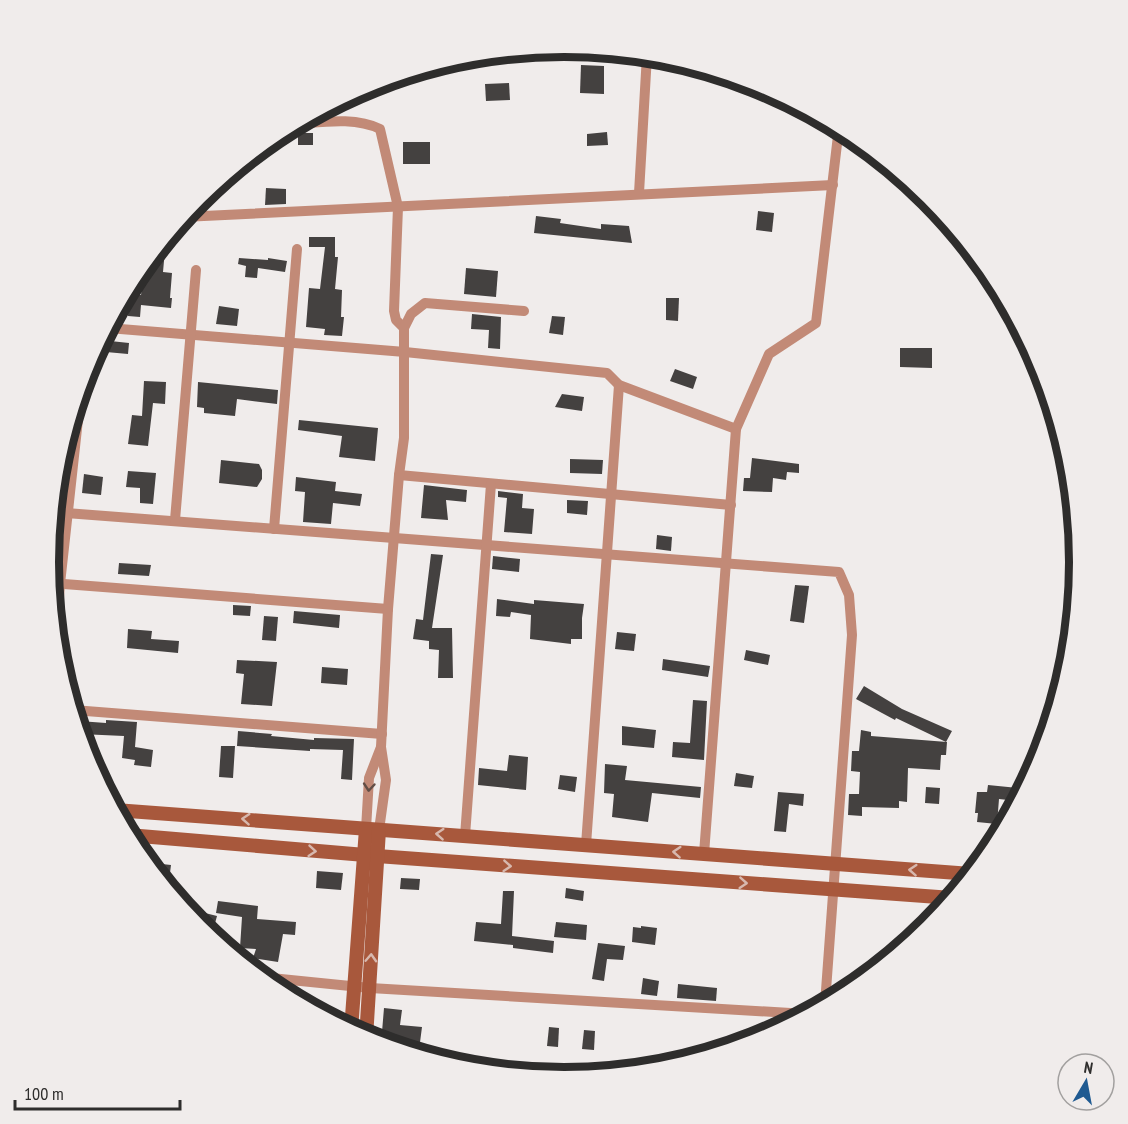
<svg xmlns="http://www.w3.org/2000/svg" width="1128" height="1124" viewBox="0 0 1128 1124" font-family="'PT Sans Narrow',sans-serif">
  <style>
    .building { fill: #444140 }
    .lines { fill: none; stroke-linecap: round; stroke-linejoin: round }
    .street { stroke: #c28a77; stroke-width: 10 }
    .secondary { stroke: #a8583c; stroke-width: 14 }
    .oneway { stroke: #624e46 }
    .oneway2 { stroke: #d7b8ae }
    .rim { fill: none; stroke: #2e2d2c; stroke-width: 8 }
  </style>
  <rect width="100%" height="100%" fill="#f0eceb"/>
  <g class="building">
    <polygon points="581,65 604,66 604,94 580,93"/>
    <polygon points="509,83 510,100 486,101 485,84"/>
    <polygon points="607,132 608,145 587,146 587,134"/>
    <rect x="298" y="133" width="15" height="12"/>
    <rect x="403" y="142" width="27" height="22"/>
    <polygon points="266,188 286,189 286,204 265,205"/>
    <polygon points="758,211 774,213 772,232 756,230"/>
    <polygon points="536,216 561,219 560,223 601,229 601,224 629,226 632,243 534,233"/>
    <polygon points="309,237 335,237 335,257 338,257 335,289 342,290 341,317 344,317 342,336 324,335 325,329 306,327 309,288 320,289 325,247 309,247"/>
    <polygon points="166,239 163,272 172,273 170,298 172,298 171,308 141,305 140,317 128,316 129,294 141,295 145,264"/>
    <polygon points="239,258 268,260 268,258 287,261 285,272 258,268 257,278 245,277 246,266 238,264"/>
    <polygon points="466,268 498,271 496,297 464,294"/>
    <polygon points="666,298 679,298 678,321 666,320"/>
    <polygon points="219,306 239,309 237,326 216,324"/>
    <polygon points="472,314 501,317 500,349 488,348 489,330 471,329"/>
    <polygon points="552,316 565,317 563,335 549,333"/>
    <polygon points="101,340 129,343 128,354 95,351"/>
    <polygon points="900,348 932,348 932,368 900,367"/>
    <polygon points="675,369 697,377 693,389 670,381"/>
    <polygon points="144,381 166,382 165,404 153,403 148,446 128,444 132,415 142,416"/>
    <polygon points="198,382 278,390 277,404 237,399 235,416 204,413 204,408 197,407"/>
    <polygon points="562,394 584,397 582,411 555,407"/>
    <polygon points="299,420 378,428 375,461 339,457 342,436 298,430"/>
    <polygon points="752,458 799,464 799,473 787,472 786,480 773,478 772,492 743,491 744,478 750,478"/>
    <polygon points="570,459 603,460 602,474 570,473"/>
    <polygon points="221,460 259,464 262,470 262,479 257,487 219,483"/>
    <polygon points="128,471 156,473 153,504 140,503 140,488 126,487"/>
    <polygon points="84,474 103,477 101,495 82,493"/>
    <polygon points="296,477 336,482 335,491 362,494 360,506 333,503 331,524 303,522 305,492 295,491"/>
    <polygon points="424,485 467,490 466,502 446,500 448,520 421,518"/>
    <polygon points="498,491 523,494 522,508 534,509 532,534 504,532 507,498 498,497"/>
    <polygon points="567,500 588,501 587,515 567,513"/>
    <polygon points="657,535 672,537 671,551 656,549"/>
    <polygon points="431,554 443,555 432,628 452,628 453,678 438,678 439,650 429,649 429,641 413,639 416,619 423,620"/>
    <polygon points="493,556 520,559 519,572 492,569"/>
    <polygon points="119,563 151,565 149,576 118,574"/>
    <polygon points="795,585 809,586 804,623 790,621"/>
    <polygon points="497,599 534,604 534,600 584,604 582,618 582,639 571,639 571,644 530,639 531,615 511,612 510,617 496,616"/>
    <polygon points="233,605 251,606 250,616 233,615"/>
    <polygon points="294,611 340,615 339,628 293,623"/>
    <polygon points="264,616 278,617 276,641 262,640"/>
    <polygon points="128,629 152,631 151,639 179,641 178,653 127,648"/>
    <polygon points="617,632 636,634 634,651 615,649"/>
    <polygon points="746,650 770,655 768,665 744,660"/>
    <polygon points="663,659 710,666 708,677 662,670"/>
    <polygon points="237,660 277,662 272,706 241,704 244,674 236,673"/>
    <polygon points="322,667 348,669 347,685 321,683"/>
    <polygon points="864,686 902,709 952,731 946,742 896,718 895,720 856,699"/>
    <polygon points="693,700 707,701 704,760 672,757 673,742 690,743"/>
    <polygon points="106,720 137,722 135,747 153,750 151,767 134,765 135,760 122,758 124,736 80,734 79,721 106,723"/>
    <polygon points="622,726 656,730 654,748 622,745"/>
    <polygon points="861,730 871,732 871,736 947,742 946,755 941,755 940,770 908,768 907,802 899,801 899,808 862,807 862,816 848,815 849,794 859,794 860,772 851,771 852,751 859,751"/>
    <polygon points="238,731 272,734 271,736 314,740 314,738 354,739 352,780 341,779 343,750 310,749 310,751 237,746"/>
    <polygon points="221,746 235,746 233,778 219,777"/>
    <polygon points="509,755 528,757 526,790 478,785 479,768 507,771"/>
    <polygon points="605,764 627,766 625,780 701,787 700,798 652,793 648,822 612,817 614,794 604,793"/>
    <polygon points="736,773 754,776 752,788 734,786"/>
    <polygon points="560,775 577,777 575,792 558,789"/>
    <polygon points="988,785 1018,788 1017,801 999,799 997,824 977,822 978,813 975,813 977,792 987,792"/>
    <polygon points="926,787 940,788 939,804 925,803"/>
    <polygon points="778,792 804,794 803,806 789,804 786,832 774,831"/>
    <polygon points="162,864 171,865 168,888 183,889 182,905 161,879"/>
    <polygon points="317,871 343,873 341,890 316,888"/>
    <polygon points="401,878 420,879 419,890 400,889"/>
    <polygon points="566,888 584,891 583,901 565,898"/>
    <polygon points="503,891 514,891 512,936 554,941 553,953 513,948 513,945 474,941 476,922 501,924"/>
    <polygon points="218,901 258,906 257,919 296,922 295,935 283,934 278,962 253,958 256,949 240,948 242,917 216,913"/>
    <polygon points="197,911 217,916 214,927 197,923 195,921"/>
    <polygon points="556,922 587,925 586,940 554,937"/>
    <polygon points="641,926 657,928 655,945 632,942 633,927 641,928"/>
    <polygon points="598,943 625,946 623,960 607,959 604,981 592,979"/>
    <polygon points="643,978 659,981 657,996 641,994"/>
    <polygon points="678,984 717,988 716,1001 677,998"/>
    <polygon points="384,1008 402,1010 400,1025 422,1027 419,1050 393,1046 394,1034 382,1032"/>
    <polygon points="549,1027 559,1028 558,1047 547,1046"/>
    <polygon points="584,1030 595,1031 594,1050 582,1049"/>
    <polygon points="546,1065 596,1070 596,1074 564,1077 544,1076"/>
  </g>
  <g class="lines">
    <g class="street">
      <path d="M296,124C324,122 355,117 380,129L398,207L394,311L396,320L404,328"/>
      <polyline points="639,193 647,55"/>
      <polyline points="183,217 833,185"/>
      <polyline points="108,328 405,352 607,373 619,385 736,429"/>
      <polyline points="1064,462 1070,463"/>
      <polyline points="399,475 731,505"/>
      <polyline points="53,512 839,572 849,595 852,635 825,1004"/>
      <polyline points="175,520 196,270"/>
      <polyline points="274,529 297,249"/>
      <polyline points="51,583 388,609"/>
      <polyline points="56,637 60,584 82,383"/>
      <polyline points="73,710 382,734"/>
      <polyline points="366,829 369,778 381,747"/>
      <polyline points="379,830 386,780 381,747 388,609 399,475 404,438 404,328 411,314 425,303 524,311"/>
      <polyline points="465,836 491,484"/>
      <polyline points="586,845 619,385"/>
      <polyline points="704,854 736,429 769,354 816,323 839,127"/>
      <polyline points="261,977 370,988 807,1014"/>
    </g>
    <g class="secondary">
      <polyline points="115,810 971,874"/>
      <polyline points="128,835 377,856 952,898"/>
      <polyline points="351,1030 366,829"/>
      <polyline points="366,1038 379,830"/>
    </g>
  </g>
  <defs><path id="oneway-chevron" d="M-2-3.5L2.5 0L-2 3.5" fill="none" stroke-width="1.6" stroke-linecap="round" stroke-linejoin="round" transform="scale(1.5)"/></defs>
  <use class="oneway" href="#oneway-chevron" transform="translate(369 787) rotate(95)"/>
  <g class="oneway2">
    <use href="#oneway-chevron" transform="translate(246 819) rotate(-176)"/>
    <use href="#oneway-chevron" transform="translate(440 834) rotate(-176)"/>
    <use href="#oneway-chevron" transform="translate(312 851) rotate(5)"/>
    <use href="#oneway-chevron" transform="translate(677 852) rotate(-176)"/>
    <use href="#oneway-chevron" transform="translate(507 866) rotate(4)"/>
    <use href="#oneway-chevron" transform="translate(913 870) rotate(-176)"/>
    <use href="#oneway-chevron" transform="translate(743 883) rotate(4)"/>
    <use href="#oneway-chevron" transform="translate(371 958) rotate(-87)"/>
  </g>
  <path d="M0 0H1128V1124H0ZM59 562a505 505 0 1 1 1010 0a505 505 0 1 1-1010 0Z" fill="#f0eceb" fill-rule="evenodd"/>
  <path class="rim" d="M59 562a505 505 0 1 1 1010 0a505 505 0 1 1-1010 0Z"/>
  <g transform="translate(1086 1082) rotate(10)"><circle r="28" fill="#f0eceb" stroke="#a2a09f" stroke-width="1.5"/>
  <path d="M0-4.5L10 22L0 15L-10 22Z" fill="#1f5a91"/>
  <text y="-9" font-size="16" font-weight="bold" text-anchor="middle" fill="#2e2d2c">N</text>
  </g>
  <path d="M15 1100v9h165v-9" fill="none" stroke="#2e2d2c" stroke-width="3"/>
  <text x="24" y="1100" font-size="18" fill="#2e2d2c" stroke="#f0eceb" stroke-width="4.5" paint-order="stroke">100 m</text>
</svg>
